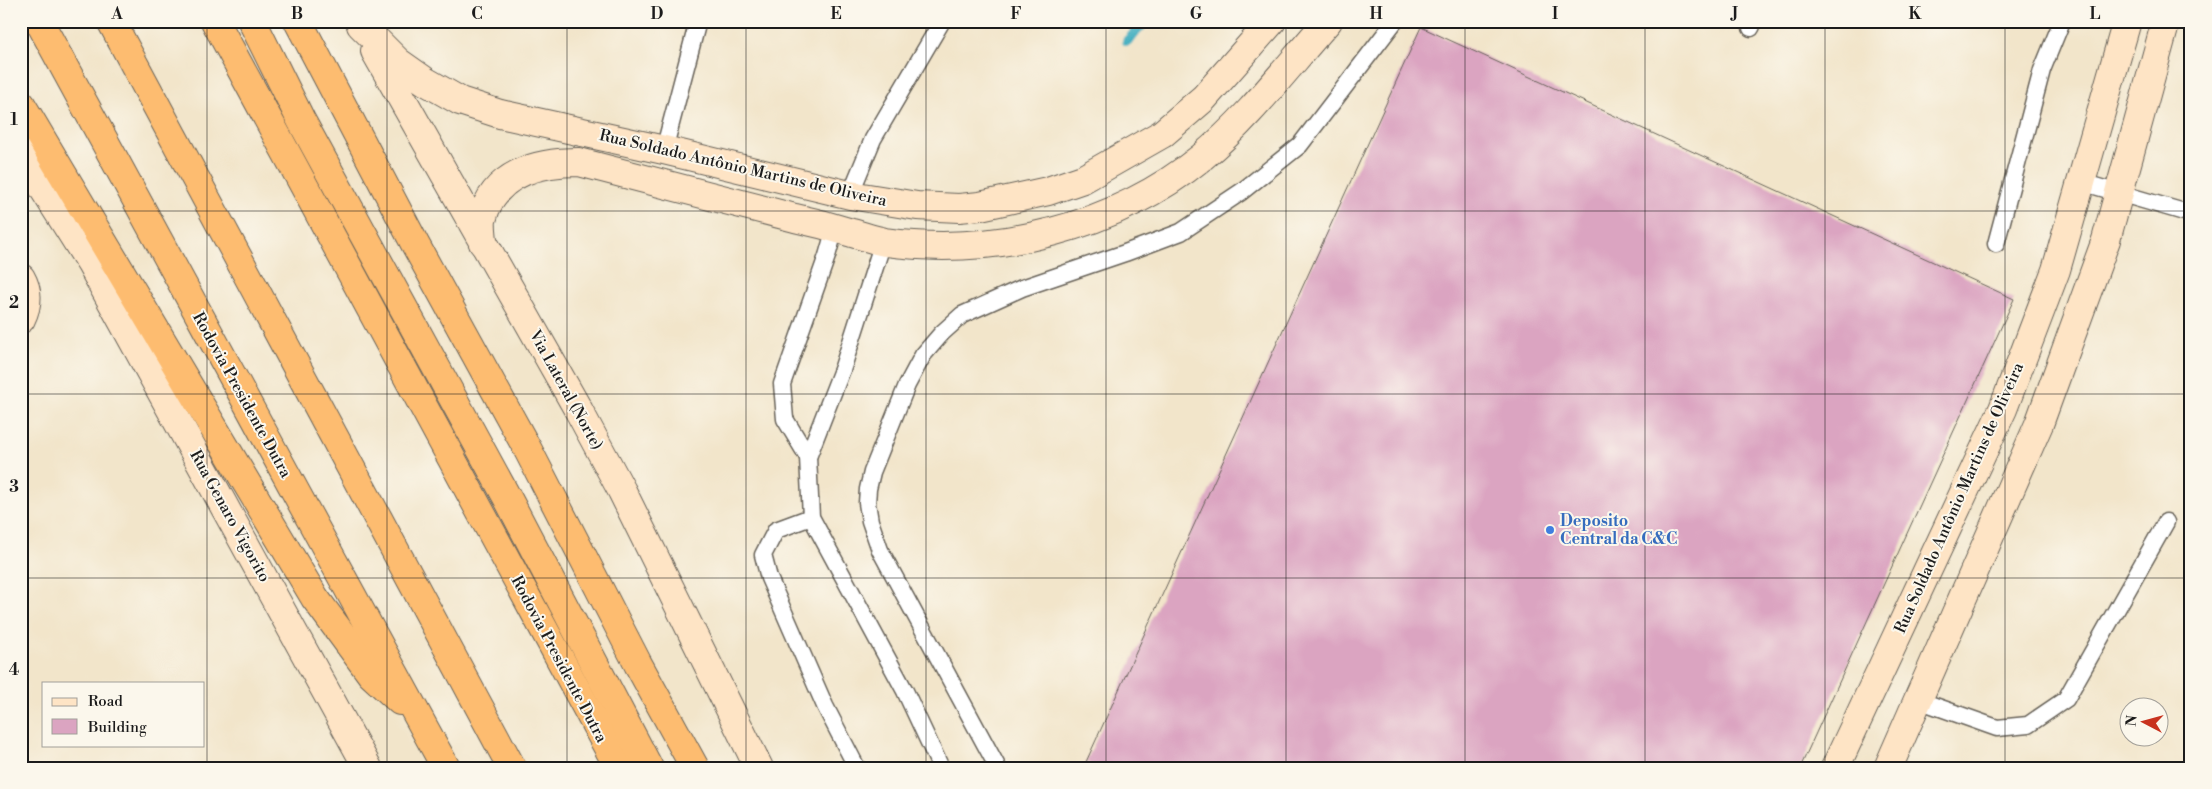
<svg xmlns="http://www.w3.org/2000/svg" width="2212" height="789" viewBox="0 0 2212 789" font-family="'Libre Bodoni',serif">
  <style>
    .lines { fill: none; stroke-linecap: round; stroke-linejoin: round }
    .stream { stroke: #40adbf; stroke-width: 10 }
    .building { fill: #dba4c1 }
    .lane-casing { stroke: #676259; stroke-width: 19 }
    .secondary-casing { stroke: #676259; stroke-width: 30 }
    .highway-casing { stroke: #676259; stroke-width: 30 }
    .lane { stroke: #fff; stroke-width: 16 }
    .secondary { stroke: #fee4c5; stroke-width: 28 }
    .highway { stroke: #fdbc6f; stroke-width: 28 }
    .grid { fill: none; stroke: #1c1c1c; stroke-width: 1; stroke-opacity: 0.55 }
    .shop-dot { fill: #3f7fe0; stroke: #fbf7ec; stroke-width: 2 }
    .labels { text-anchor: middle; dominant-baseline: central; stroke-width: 4; stroke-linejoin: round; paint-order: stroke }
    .street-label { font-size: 16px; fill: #1c1c1c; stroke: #fbf7ec }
    .shop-label { font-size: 16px; font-weight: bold; fill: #366cbe; stroke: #fbf7ec; text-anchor: start }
    .neatline { fill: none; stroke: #1c1c1c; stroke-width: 2 }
    .grid-label { font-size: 16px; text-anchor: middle; font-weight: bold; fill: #1c1c1c }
  </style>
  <rect width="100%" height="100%" fill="#fbf7ec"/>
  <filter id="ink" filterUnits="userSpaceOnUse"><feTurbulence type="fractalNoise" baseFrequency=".02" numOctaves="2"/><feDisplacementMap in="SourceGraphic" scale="10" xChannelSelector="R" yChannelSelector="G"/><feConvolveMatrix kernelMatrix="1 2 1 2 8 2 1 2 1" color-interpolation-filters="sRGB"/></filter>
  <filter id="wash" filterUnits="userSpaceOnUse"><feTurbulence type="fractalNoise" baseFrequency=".0096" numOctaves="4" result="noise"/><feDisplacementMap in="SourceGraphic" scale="20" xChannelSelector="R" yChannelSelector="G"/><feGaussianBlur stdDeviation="1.12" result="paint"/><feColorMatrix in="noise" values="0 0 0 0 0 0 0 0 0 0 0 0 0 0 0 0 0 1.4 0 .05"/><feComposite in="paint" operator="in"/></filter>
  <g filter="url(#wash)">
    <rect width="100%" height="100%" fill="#f2e5ca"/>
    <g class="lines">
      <polyline class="stream" points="1127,41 1146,21"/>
    </g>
    <g id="blocks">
      <polygon class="building" points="1421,27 2014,299 1800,768 1098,768 1086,762"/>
    </g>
  </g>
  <g filter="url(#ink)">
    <use href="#blocks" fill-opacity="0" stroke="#676259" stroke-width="1"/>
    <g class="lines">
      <defs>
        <g id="lane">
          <polyline points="1751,28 1754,21"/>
          <polyline points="664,150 698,21"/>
          <polyline points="2081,182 2191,214"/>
          <polyline points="850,195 873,139 942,21"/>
          <polyline points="883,242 843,367 808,457 811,517 905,691 941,768"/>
          <polyline points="1996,244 2042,70 2062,21"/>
          <polyline points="808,457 785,419 782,384 827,256 835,228"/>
          <polyline points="811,517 776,530 763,555 769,578 825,706 857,768"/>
          <polyline points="1918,700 1997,728 2028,725 2066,699 2166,522"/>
          <polyline points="998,768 880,550 870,521 867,503 868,489 872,472 907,385 923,355 942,333 962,315 1022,288 1125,253 1181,232 1241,192 1300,145 1395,21"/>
        </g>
        <g id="secondary">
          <polyline points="361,25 398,62 425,81 460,101 500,114 664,150 850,195 917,206 959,208 980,206 1048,191 1083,179 1162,134 1204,98 1272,21"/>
          <polyline points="375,51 579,411 622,491 759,768"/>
          <polyline points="21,153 91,264 368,768"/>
          <path d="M483,243C483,236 481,227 482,220C493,173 537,162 579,162C651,180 723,199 795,218C814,222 833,227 852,233C863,236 874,240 885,242C995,257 1115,228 1202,157C1249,118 1287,67 1328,21"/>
          <path d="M21,278C29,292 28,305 21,319"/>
          <polyline points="1835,768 2003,409 2056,270 2127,21"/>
          <polyline points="1888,768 2039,424 2106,240 2166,21"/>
        </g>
        <g id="highway">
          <polyline points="39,21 446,768"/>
          <polyline points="111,21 512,768"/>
          <polyline points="215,21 619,768"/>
          <polyline points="252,21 301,120 509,501 649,768"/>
          <polyline points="298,21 415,244 528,450 638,664 695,768"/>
          <polyline points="21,104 315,598 371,674 400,701"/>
        </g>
      </defs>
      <use href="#lane" class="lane-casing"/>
      <use href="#secondary" class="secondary-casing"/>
      <use href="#highway" class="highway-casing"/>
      <use href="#lane" class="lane"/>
      <use href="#secondary" class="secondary"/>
      <use href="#highway" class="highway"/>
    </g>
  </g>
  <path class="grid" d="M207,21V768M387,21V768M567,21V768M746,21V768M926,21V768M1106,21V768M1286,21V768M1465,21V768M1645,21V768M1825,21V768M2005,21V768M21,211H2191M21,394H2191M21,578H2191"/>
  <circle class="shop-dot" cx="1550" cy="530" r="5"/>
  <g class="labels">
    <g class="street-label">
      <text transform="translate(743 168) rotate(13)">Rua Soldado Antônio Martins de Oliveira</text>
      <text transform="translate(566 390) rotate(61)">Via Lateral (Norte)</text>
      <text transform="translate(242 395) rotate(61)">Rodovia Presidente Dutra</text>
      <text transform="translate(1959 498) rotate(-66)">Rua Soldado Antônio Martins de Oliveira</text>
      <text transform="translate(230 516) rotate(61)">Rua Genaro Vigorito</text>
      <text transform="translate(559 659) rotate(62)">Rodovia Presidente Dutra</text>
    </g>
    <g class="shop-label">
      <text x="1560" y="521">Deposito<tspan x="1560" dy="18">Central da C&amp;C</tspan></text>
    </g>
  </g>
  <rect width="2212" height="789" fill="none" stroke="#fbf7ec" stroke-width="55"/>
  <rect x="42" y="682" width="162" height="65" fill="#fbf7ec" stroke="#a29f99"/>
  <rect x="52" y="698" width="25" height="8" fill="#fee4c5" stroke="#a29f99"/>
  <text x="88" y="706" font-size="15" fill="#1c1c1c">Road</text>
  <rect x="52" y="719" width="25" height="15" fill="#dba4c1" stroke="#a29f99"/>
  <text x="88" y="732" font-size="15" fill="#1c1c1c">Building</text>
  <g transform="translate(2144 722) rotate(276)"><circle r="24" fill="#fbf7ec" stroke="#a29f99"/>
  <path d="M0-4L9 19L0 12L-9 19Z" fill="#c8321e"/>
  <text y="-8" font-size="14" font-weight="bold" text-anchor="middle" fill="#1c1c1c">N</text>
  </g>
  <rect x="28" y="28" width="2156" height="734" class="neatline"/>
  <g class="grid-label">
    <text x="117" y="19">A</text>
    <text x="297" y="19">B</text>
    <text x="477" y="19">C</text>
    <text x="657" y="19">D</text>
    <text x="836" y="19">E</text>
    <text x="1016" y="19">F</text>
    <text x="1196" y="19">G</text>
    <text x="1376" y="19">H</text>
    <text x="1555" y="19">I</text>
    <text x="1735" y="19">J</text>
    <text x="1915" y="19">K</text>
    <text x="2095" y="19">L</text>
    <text x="14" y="125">1</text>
    <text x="14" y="308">2</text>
    <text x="14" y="492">3</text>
    <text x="14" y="675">4</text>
  </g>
</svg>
